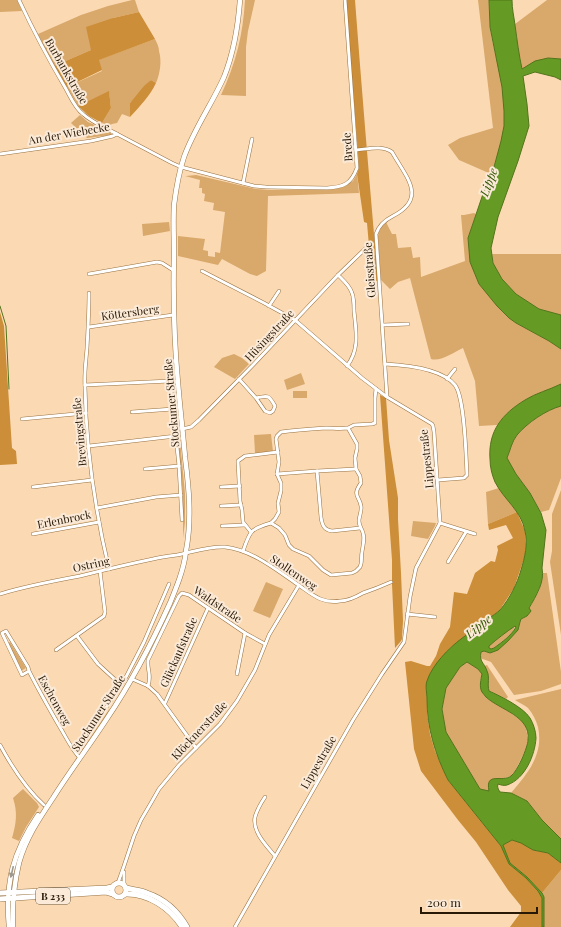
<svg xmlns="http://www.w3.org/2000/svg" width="561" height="927" viewBox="0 0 561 927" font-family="'Playfair Display',serif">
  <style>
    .green { fill: #d9a86b }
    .forest { fill: #cc8e38 }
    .water { fill: #659b24; stroke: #53741b; fill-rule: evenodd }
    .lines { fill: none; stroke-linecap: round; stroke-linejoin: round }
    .stream { stroke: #53741b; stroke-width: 1 }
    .street-casing { stroke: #977243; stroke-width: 4 }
    .secondary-casing { stroke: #977243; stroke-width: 5.5 }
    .primary-casing { stroke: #977243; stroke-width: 6 }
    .street { stroke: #fff; stroke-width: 3 }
    .secondary { stroke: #fff; stroke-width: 4.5 }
    .primary { stroke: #fff; stroke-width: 5 }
    .oneway { fill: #9e988f }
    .labels { text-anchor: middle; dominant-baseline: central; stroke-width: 4; stroke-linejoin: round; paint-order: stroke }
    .shield { fill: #fbead7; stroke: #675845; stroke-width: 1 }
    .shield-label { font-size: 10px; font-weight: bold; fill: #281906 }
    .street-label { font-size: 11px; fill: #281906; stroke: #fbead7 }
    .water-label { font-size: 12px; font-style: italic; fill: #325500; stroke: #fbead7 }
  </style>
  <rect width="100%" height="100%" fill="#fbdab3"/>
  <g class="green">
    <polygon points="0,0 17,0 22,11 0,12"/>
    <polygon points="132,0 135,0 139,12 113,18 91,50 54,66 38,34 81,15 108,6"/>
    <path d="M245,0H255L248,31L246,47V96L221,95C236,63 243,35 245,0Z"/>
    <path d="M478,0H489C489,9 489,19 490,28C495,60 508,93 504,126C503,142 497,159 491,174L459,160L448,145L460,138L493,128Z"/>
    <polygon points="547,0 561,0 561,59 548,58 522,70 518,49 515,24"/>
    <path d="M155,39C157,43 159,47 159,51C162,61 160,74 156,83L151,80L130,103V117L122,114L117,123L112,124L108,126L102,123L111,108L109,92L78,106L67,87L102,71L98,60Z"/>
    <polygon points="80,115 88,122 111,132 111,135 87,138 71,123"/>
    <polygon points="357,174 359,193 268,196 266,271 257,276 250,274 222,259 218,265 178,256 178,236 205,239 203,250 208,251 208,256 215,257 215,252 220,253 225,212 213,210 214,203 204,201 205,194 202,193 202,188 199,188 200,180 185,176 186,176 196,175 256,189 271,190 328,190 344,187 353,181"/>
    <path d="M474,213L476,214L468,238L479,284L516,323L549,341L561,349V384C536,396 514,401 497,425L479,426L475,381L463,348C454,352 441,362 431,359L410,278L398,282L390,289L381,280L378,236L379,231L386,222L392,234H396L398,248L411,247L413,258L420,257L421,277L465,261L461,215H464Z"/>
    <polygon points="169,222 170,231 143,236 142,224"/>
    <polygon points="492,254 561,254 561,315 539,309 516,294 502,279 493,263"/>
    <polygon points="234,354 242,358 249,364 235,379 214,367 222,358"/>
    <polygon points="301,373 305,384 287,390 284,380"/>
    <rect x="293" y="391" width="14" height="7"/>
    <polygon points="175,405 176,405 177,408 185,494 185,522 183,538 183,496"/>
    <path d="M561,406V478L549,510L541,512L530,493L516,474L507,458C510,451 512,441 517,435C527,423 546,410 561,406Z"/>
    <polygon points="271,434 273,452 255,453 254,435"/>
    <polygon points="499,488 517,512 488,524 486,492"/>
    <polygon points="561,490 561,635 550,562 552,551 552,514"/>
    <polygon points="413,521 436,523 435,526 428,539 411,536"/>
    <polygon points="543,573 547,573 561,672 561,684 541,691 514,695 491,662 480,658 481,652 484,651 490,653 508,641 518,630 520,622 521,619 527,616 529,608 539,591"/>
    <polygon points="266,582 283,589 270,618 253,611"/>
    <path d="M515,626C513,635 501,642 494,648L491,649L489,648V646C497,639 506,631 515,626Z"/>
    <polygon points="10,642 26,668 21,671 8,643"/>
    <polygon points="467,662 478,669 482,674 480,683 512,714 523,721 526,728 528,739 527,747 515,771 511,776 505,778 498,778 489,791 480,789 446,732 442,709 446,688 460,667"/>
    <polygon points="487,665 508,697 506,699 489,691 488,686 488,677 484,666"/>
    <path d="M561,689V839L542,820L527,801L511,793C527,774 544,755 538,727C536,720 533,714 528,708C525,705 519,703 515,700Z"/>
    <path d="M110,708C104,724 91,738 81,752L80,753Z"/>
    <path d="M23,789L37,803L39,807L26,827L19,841L12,838C16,824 18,813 13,798Z"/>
    <polygon points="561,870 561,927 544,927 544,897 542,893"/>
  </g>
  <g class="forest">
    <path d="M346,0H355C362,94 370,187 378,281H372L367,223L364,222L357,174L359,168L358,153Z"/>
    <polygon points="139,12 155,39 99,60 102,70 67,87 54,66 91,50 86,27 113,18"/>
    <path d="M151,80L156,83C150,96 140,106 130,117V103L144,86Z"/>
    <polygon points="109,91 111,108 102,123 89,116 78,106"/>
    <polygon points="0,312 4,326 12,448 16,451 17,464 0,465"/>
    <polygon points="380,395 386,398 389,440 398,498 398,519 401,573 403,621 402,639 401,641 395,648 392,584 392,560"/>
    <polygon points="517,512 525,531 526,545 525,556 514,588 499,611 450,648 433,669 427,712 430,734 435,751 448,780 501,846 509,864 526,878 538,891 542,898 542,927 510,927 521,912 521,906 508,890 476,842 458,820 421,771 414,749 405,662 411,661 427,666 430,666 436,656 440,644 450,627 454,592 467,594 475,573 491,561 495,562 498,550 497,546 513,538 506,525 489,530 488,524"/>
    <polygon points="512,840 521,842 533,850 548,853 561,863 561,870 542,893 527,877 510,863 503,845"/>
  </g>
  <g class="water">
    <path d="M489,0H512C512,9 514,17 515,25C517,40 519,55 522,69L535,61L548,58L561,59V80L555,77L535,72L523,76L527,104L529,126L518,161L498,217L491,248L493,263L502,279L516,294L539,309L561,315V349L549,341L516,323L509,318L497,306L479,284L470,262L468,238L485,188L494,167L501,141L504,126V111L502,87L490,27Z"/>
    <path d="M561,384V406C546,410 527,423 517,435C512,441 510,451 507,458L516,474L530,493L541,513L546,530L542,568C545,582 536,596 529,608L531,611L527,616L521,619L520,622L518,630L508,641L498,650L490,653L484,651L481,652C479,662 484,662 487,671C490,677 487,684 489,691C500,696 523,707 530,718C533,723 536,731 536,738C535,755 525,779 507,785C504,786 501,785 498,784C497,787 498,789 500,792L511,793L527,801L542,820L561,839V863L548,853L533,850L521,843L512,840L503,845L510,863L527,877L542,893L544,897V927H542V898L538,891L526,878L509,864L501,846L448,780C435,754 427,728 427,699C427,693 425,686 427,681C432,665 449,648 461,639C470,632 480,626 488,619C492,616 497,613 500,610C510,598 517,584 521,570C525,557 528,544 525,531C521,510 504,500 495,482C492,475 490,467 490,459C488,431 502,414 525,400C536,393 549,390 561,384ZM515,626L516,627C511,636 502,642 494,648L491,649L489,648V646C497,639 506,632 515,626ZM467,662L478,669L482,674C481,679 479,687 482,692C483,694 485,695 486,697C500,710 531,716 528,740C528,747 517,772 511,776C502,783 485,771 489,791L480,789L446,732L442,709L446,688L460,667Z"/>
  </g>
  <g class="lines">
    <polyline class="stream" points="0,306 6,326 9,389"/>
    <defs>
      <g id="street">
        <path d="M19,0C33,30 49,60 66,89C71,98 75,108 83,114C93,123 106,128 117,134"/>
        <path d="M356,150C368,149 382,145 392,152C406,177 428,198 393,216C385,220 379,225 376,234L387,397"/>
        <path d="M0,154L91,141L113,136L117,134L172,163L181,167L254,186L266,187L327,188C344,187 351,184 357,168L345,0"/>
        <polyline points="243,183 252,139"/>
        <polyline points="202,271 264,303 295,320 362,378 387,397 432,424 433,426 434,432 440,523 416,568 410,597 404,642 382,674 353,720 235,927"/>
        <polyline points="89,274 157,262 162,263 173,270"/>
        <path d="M338,275C343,280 350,286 352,293C354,298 354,305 354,311C356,331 360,349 347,366"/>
        <path d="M89,293C89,311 88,329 87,348C86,361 84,374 85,387C86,448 95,510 109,569"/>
        <polyline points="269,306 279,291"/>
        <polyline points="383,325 408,324"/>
        <polyline points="89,327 173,315"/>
        <path d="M385,364C405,365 441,368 455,385C465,398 466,457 467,475L464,478L438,480"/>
        <path d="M239,379L256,398L265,411L270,413L273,411L275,406C269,395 268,395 256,398"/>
        <polyline points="447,379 455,369"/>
        <polyline points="170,381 179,466 182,520"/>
        <polyline points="85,385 170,381 178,382"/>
        <polyline points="132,412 173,409"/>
        <polyline points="22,419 86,413"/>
        <path d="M348,428C340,429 333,428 326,428C311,429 296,430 281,432L277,436L276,439L279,462L277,474L281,483V491L278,503L279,512L275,519L271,523L279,528L285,535L289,545L293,549L309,556L323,570L331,575L352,573L356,571L360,567L361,564C362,560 361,556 362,552C363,545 365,539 363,533C362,529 359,526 359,521C359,516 362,511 361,506C359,495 352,496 361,483L360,476L356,469L355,458L357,449V444L348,428L354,425L372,424L375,423V398L376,389"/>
        <polyline points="182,429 191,427 199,420 253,365 338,275 366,248"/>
        <polyline points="89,446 176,436"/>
        <polyline points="145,469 179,466"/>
        <path d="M317,471L321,517C322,525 324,530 332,531L360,528"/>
        <polyline points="277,474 317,471 356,469"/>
        <polyline points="33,487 92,480"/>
        <polyline points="221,487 240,486"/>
        <polyline points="221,506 241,505"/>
        <polyline points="97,508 156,497 181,495"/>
        <polyline points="440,523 475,534"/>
        <polyline points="222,526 245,525"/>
        <polyline points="251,532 243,522 242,510 240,501 238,461 245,456 278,452"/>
        <polyline points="33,534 99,522"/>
        <path d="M243,551C250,531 250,529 271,523"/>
        <polyline points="448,562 466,532"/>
        <path d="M0,594C26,586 53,581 80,576C104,570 129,564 153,559C161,557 169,556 177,555C193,552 208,546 225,547C252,550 275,569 297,584C312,594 321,604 340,601C348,601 356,597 363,593C372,590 382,586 391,582"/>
        <polyline points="407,614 435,617"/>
        <polyline points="77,636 98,664 121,685"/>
        <polyline points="56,650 104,616 105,612 100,571"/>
        <path d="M29,671L22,675L2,633L6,631L28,667L29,671C39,691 50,710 61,729C67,739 72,750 80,758"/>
        <polyline points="237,674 245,633"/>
        <polyline points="132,679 148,686 157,694 196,748"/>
        <path d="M148,686C152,675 147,671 148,660L179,596L182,593L189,595L245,633L265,644"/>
        <polyline points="165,703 208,608"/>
        <path d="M0,745C12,767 25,788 44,805"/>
        <polyline points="80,747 126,677 144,642 169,584"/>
        <path d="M265,797C261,803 257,810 255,817C252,832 267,846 275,856"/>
        <polyline points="118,883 124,866 134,836 141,820 151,803 159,789 179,765 220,724 237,701 255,670 269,635 299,585"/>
        <polyline points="124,885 124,872"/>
      </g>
      <g id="secondary">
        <path d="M9,927C5,882 13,852 38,815"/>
        <path d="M13,927C12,905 14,884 19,863C26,838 39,819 53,798C70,771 89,746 106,720C131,683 152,643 170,603C177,586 184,569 186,551C192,520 189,488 185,457C183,433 180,408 178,383C174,340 173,298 174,255C174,238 173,222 174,205C176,189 179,172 184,157C194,129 212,104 224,77C234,52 238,27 240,0"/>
      </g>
      <g id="primary">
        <circle cx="119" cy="890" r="7"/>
        <path d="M126,888C133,890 140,890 147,893C165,899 178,911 187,927"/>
        <polyline points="0,893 107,888 112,887"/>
        <path d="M125,894C148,893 170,908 182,927"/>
        <polyline points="0,899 106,892 113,894"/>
      </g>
    </defs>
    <use href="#street" class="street-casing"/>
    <use href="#secondary" class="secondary-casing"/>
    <use href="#primary" class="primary-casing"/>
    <use href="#street" class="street"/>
    <use href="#secondary" class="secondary"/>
    <use href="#primary" class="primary"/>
  </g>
  <defs><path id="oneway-solid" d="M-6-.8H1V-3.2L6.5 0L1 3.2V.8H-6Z"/></defs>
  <use class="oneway" href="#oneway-solid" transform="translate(12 872) rotate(103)"/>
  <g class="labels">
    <rect class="shield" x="36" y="888" width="34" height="16" rx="3"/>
    <g class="shield-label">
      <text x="53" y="896">B 233</text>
    </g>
    <g class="street-label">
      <text transform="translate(67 71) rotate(60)">Burbankstraße</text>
      <text transform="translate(69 133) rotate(-10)">An der Wiebecke</text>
      <text transform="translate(347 147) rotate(-94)">Brede</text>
      <text transform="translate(369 270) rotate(-94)">Gleisstraße</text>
      <text transform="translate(130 312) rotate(-8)">Köttersberg</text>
      <text transform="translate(269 335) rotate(-47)">Hüsingstraße</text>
      <text transform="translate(171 403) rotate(-95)">Stockumer Straße</text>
      <text transform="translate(79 432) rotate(-95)">Brevingstraße</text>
      <text transform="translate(426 459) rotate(-96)">Lippestraße</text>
      <text transform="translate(64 519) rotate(-11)">Erlenbrock</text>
      <text transform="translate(91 564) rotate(-12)">Ostring</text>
      <text transform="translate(294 572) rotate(34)">Stollenweg</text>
      <text transform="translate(218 604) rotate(34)">Waldstraße</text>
      <text transform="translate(178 652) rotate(-66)">Glückaufstraße</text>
      <text transform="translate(55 700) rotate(61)">Eschenweg</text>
      <text transform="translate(98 713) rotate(-57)">Stockumer Straße</text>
      <text transform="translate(199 730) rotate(-47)">Klöcknerstraße</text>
      <text transform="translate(318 762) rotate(-60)">Lippestraße</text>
    </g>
    <g class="water-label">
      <text transform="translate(488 182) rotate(-70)">Lippe</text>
      <text transform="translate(478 626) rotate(-39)">Lippe</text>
    </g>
  </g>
  <path d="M421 907v6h116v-6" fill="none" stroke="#281906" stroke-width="2"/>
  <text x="427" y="907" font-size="12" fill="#281906" stroke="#fbead7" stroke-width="3" paint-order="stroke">200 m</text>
</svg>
